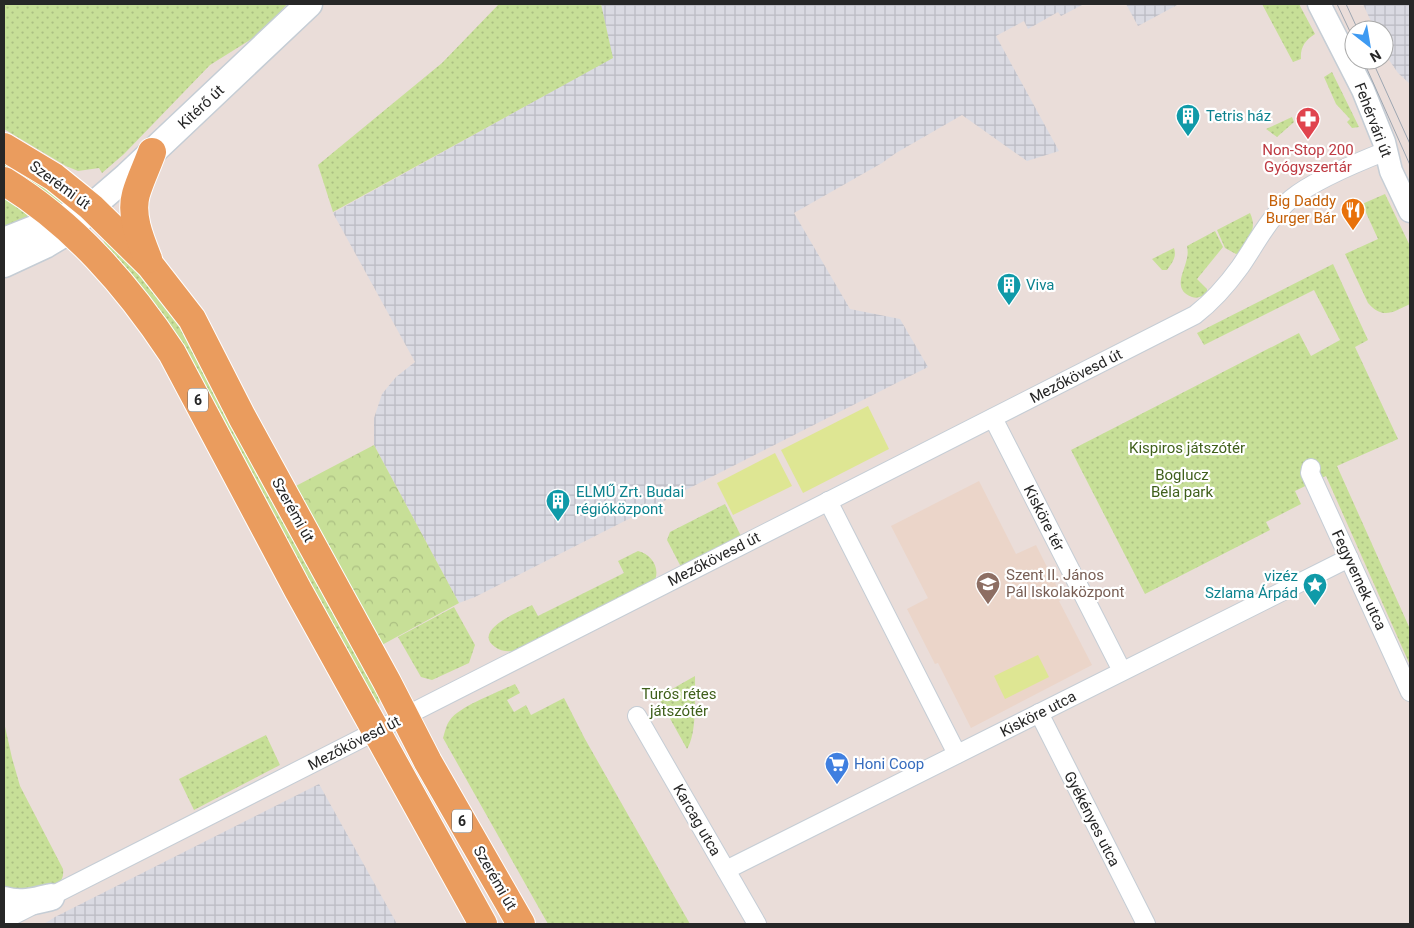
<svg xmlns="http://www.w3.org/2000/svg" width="1414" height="928" viewBox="0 0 1414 928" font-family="Roboto,sans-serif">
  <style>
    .industrial { fill: url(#industrial-grid) }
    .education { fill: #ebd5c9 }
    .grass { fill: url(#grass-dots) }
    .forest { fill: url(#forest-crowns) }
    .pitch { fill: #dee693 }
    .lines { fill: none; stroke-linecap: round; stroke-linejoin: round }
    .minor-casing { stroke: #c5cdd5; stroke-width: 20 }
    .tertiary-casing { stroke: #c5cdd5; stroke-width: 25 }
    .secondary-casing { stroke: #c5cdd5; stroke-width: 29 }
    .primary-casing { stroke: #fff; stroke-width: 30 }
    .minor { stroke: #fff; stroke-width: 18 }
    .tertiary { stroke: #fff; stroke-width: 22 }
    .secondary { stroke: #fff; stroke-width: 26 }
    .primary { stroke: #ea9c5e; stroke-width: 28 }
    .tram { stroke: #9da6b1; stroke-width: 1 }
    .labels { text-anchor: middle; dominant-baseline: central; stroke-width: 4.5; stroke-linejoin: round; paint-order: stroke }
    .shield { fill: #fff; stroke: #686868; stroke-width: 1 }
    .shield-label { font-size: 14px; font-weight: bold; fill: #272727 }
    .street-label { font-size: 15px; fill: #272727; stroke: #fff }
    .culture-label { font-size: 15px; fill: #0d838f; stroke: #fff; text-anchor: start }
    .health-label { font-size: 15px; fill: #be3a42; stroke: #fff }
    .food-label { font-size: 15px; fill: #c56008; stroke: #fff; text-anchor: end }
    .park-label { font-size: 15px; fill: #40601c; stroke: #fff }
    .education-label { font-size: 15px; fill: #785e54; stroke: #fff; text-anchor: start }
    .shop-label { font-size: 15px; fill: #366cbe; stroke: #fff; text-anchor: start }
  </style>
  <defs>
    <pattern id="industrial-grid" width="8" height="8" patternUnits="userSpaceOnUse" patternTransform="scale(1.25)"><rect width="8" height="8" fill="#dadae2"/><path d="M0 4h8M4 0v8" fill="none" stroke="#bbbbc2"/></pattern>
    <pattern id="grass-dots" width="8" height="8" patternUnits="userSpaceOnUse" patternTransform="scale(1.25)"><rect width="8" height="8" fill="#c7df97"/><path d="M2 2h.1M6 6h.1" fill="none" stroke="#abbf82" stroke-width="1.8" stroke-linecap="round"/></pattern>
    <pattern id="forest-crowns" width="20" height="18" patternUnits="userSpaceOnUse" patternTransform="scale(1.25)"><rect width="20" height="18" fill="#c7df97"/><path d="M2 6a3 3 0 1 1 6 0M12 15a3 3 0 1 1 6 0" fill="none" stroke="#abbf82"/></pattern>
  </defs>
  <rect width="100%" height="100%" fill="#eaddd9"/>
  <g class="industrial">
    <polygon points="601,4 1084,4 1061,16 1058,12 1028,29 1024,21 996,36 1059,151 1027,161 962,115 896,153 882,163 794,213 850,309 900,319 928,367 475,597 459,603 374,445 374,418 382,394 396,377 415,362 333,213 612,58"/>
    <polygon points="1126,4 1179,4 1138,26"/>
    <polygon points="1363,4 1410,4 1410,84 1398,73 1389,60 1384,50 1384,30 1375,30"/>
    <polygon points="319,784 397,924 44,924 55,917"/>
  </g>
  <polygon class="education" points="979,481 1016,554 1036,545 1063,599 1059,601 1092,665 971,728 938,663 935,664 907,609 928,598 891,526"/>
  <g class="grass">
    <polygon points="4,4 287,4 263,32 210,65 124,154 102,173 99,168 78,171 66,166 4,129"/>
    <polygon points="499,4 601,4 613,58 333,212 318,165 442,63"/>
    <path d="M1262,4H1299L1315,34C1305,40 1300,48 1301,59L1293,62Z"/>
    <polygon points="1332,72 1359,127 1352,128 1347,122 1350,119 1336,104 1324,77"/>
    <polygon points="1292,117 1294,122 1277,137 1266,129"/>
    <polygon points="4,158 26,170 64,201 59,205 4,169"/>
    <path d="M4,192L28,211C29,223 13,226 4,231Z"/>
    <path d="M1385,194L1410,246V304C1393,312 1383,320 1368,303L1345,254L1378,239L1362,204Z"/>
    <path d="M1250,213C1258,230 1248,239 1239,253L1236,254L1225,248L1217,230Z"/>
    <path d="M1215,231L1223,247L1197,279L1207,289V293C1202,296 1198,299 1192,297C1173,290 1183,274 1186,262C1188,256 1188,251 1187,246Z"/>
    <polygon points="101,233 119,247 175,318 185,336 377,692 380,700 378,705 376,706 107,251"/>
    <path d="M1174,248C1177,257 1172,263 1167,270H1162L1152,259Z"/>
    <polygon points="1333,264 1368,340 1355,347 1398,439 1337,466 1410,629 1410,665 1326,476 1295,491 1301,504 1266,522 1270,530 1145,594 1071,450 1299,333 1311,356 1340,340 1314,290 1204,345 1197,333"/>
    <polygon points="725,504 742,538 687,566 680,565 667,540 670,532"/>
    <path d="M638,551C652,554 661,569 654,582L518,650C509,652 502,652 495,647C471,630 521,611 532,605L538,616L624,573L618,561Z"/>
    <polygon points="454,607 475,645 469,663 432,680 421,677 398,637"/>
    <path d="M695,676C695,695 697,734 687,749L658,697Z"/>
    <path d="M515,684L520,693L507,700L514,712L526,705L531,715L564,698L585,739L690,924H548L443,738C445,732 446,725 450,720C460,706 499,692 515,684Z"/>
    <path d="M4,722L12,758L20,786L63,869C64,876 62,881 57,885L4,894Z"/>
    <polygon points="266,735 280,765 194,810 179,779"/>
  </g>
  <polygon class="forest" points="374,445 459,603 380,646 292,488"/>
  <g class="pitch">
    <polygon points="868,406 889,449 803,493 781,450"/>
    <polygon points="775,453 792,486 733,515 717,483"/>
    <polygon points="1038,655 1049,677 1005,699 994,676"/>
  </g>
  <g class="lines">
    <defs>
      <g id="minor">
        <polyline points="993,418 1122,671"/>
        <polyline points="1311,468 1310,473 1410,692"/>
        <polyline points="828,501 957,754"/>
        <polyline points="1039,713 1146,924"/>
        <polyline points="637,716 757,924"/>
        <polyline points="726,870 1349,558"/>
        <path d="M4,920L1195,315C1213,301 1227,285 1240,267C1256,244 1269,217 1291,199C1314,180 1358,162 1386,151"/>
      </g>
      <polyline id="tertiary" points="1319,4 1363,90 1384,142 1391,171 1410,211"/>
      <g id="secondary">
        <polyline points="4,241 74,213"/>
        <polyline points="4,264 45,245 70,230 91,207 127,176 309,4"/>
        <path d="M4,900C20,905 35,901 51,897"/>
      </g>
      <g id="primary">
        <polyline points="4,147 54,177 91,207 150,265 192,319 242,417 387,682 428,762 521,924"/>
        <path d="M4,181C74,224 127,285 172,353L298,590L483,924"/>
        <path d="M148,259C140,239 130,215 136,194C140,180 147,166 152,152"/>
      </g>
    </defs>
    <use href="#minor" class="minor-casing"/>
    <use href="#tertiary" class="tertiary-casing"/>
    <use href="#secondary" class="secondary-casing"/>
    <use href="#primary" class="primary-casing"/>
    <use href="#minor" class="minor"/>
    <use href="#tertiary" class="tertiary"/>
    <use href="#secondary" class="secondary"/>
    <use href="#primary" class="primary"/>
    <g class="tram">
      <polyline points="1337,4 1354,40"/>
      <polyline points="1346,4 1358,30"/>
      <polyline points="1363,60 1410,165"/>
      <polyline points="1372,60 1410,144"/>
    </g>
  </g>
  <defs>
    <symbol id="building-pin" viewBox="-11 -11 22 30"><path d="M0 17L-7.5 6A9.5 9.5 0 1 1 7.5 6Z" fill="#0f9aa8" stroke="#fff"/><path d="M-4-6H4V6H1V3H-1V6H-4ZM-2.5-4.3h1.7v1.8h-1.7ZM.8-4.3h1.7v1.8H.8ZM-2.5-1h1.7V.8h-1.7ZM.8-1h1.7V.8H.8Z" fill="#fff"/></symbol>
    <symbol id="pharmacy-pin" viewBox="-11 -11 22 30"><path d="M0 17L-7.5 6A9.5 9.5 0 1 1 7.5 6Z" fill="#e0444e" stroke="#fff"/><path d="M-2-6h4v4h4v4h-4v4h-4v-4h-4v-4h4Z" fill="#fff"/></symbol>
    <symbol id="restaurant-pin" viewBox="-11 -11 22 30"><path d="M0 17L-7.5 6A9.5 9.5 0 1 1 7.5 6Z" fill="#e8710a" stroke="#fff"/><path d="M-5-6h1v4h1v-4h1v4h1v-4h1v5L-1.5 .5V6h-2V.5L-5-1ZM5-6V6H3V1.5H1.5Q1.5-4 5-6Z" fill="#fff"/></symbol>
    <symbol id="school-pin" viewBox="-11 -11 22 30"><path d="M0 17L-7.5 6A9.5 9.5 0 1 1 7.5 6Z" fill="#8d6e63" stroke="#fff"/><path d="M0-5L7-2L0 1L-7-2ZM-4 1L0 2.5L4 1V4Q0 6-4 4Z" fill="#fff"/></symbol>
    <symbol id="sight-pin" viewBox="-11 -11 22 30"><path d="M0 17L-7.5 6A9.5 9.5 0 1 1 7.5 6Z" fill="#0f9aa8" stroke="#fff"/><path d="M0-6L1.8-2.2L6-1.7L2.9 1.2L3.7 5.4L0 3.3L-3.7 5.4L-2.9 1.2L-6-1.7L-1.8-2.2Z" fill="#fff"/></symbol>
    <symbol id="supermarket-pin" viewBox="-11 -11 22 30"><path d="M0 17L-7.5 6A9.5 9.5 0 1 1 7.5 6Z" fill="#3f7fe0" stroke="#fff"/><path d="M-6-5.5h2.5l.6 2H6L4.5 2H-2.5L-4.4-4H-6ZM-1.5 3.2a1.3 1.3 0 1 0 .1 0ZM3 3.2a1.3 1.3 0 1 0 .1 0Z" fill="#fff"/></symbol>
  </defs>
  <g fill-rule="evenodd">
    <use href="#building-pin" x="1174" y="102" width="28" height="38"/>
    <use href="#pharmacy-pin" x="1294" y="105" width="28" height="38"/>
    <use href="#restaurant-pin" x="1339" y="196" width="28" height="38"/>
    <use href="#building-pin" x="995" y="271" width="28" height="38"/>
    <use href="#building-pin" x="544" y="487" width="28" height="38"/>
    <use href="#school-pin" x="974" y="570" width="28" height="38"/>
    <use href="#sight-pin" x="1301" y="571" width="28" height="38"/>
    <use href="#supermarket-pin" x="823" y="750" width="28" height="38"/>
  </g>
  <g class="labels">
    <g class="shield">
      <rect x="188" y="388.5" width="20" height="23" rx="4"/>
      <rect x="452" y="809.5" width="20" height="23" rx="4"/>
    </g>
    <g class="shield-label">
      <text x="198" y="400">6</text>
      <text x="462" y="821">6</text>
    </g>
    <g class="street-label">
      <text transform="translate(201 107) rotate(-43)">Kitérő út</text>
      <text transform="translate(1373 120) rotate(69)">Fehérvári út</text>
      <text transform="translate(60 185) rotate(36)">Szerémi út</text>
      <text transform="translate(1076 376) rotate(-27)">Mezőkövesd út</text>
      <text transform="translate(293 510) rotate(61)">Szerémi út</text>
      <text transform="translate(1044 518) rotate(63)">Kisköre tér</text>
      <text transform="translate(714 559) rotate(-27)">Mezőkövesd út</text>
      <text transform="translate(1359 580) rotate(65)">Fegyvernek utca</text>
      <text transform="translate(1038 714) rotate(-27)">Kisköre utca</text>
      <text transform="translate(354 743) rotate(-27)">Mezőkövesd út</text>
      <text transform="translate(1092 819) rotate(63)">Gyékényes utca</text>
      <text transform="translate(697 820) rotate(60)">Karcag utca</text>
      <text transform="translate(495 878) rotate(60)">Szerémi út</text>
    </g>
    <g class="culture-label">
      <text x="1206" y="116">Tetris ház</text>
      <text x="1026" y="285">Viva</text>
      <text x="576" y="492">ELMŰ Zrt. Budai<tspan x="576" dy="17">régióközpont</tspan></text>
      <text x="1298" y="576" text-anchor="end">vizéz<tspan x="1298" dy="17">Szlama Árpád</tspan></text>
    </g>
    <g class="health-label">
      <text x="1308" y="150">Non-Stop 200<tspan x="1308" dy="17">Gyógyszertár</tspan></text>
    </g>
    <g class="food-label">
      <text x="1336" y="201">Big Daddy<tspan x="1336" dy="17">Burger Bár</tspan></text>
    </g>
    <g class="park-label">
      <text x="1187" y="448">Kispiros játszótér</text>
      <text x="1182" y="475">Boglucz<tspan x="1182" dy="17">Béla park</tspan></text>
      <text x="679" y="694">Túrós rétes<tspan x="679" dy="17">játszótér</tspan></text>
    </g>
    <g class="education-label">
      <text x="1006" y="575">Szent II. János<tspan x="1006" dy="17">Pál Iskolaközpont</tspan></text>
    </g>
    <g class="shop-label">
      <text x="854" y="764">Honi Coop</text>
    </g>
  </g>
  <rect width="1414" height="928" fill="none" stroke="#272727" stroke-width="10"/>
  <g transform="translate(1369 45) rotate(149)"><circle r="24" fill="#ffffff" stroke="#a9a9a9"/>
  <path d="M0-4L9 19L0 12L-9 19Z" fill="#3e9af2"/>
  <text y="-8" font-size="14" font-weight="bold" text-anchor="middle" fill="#272727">N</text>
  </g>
</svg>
